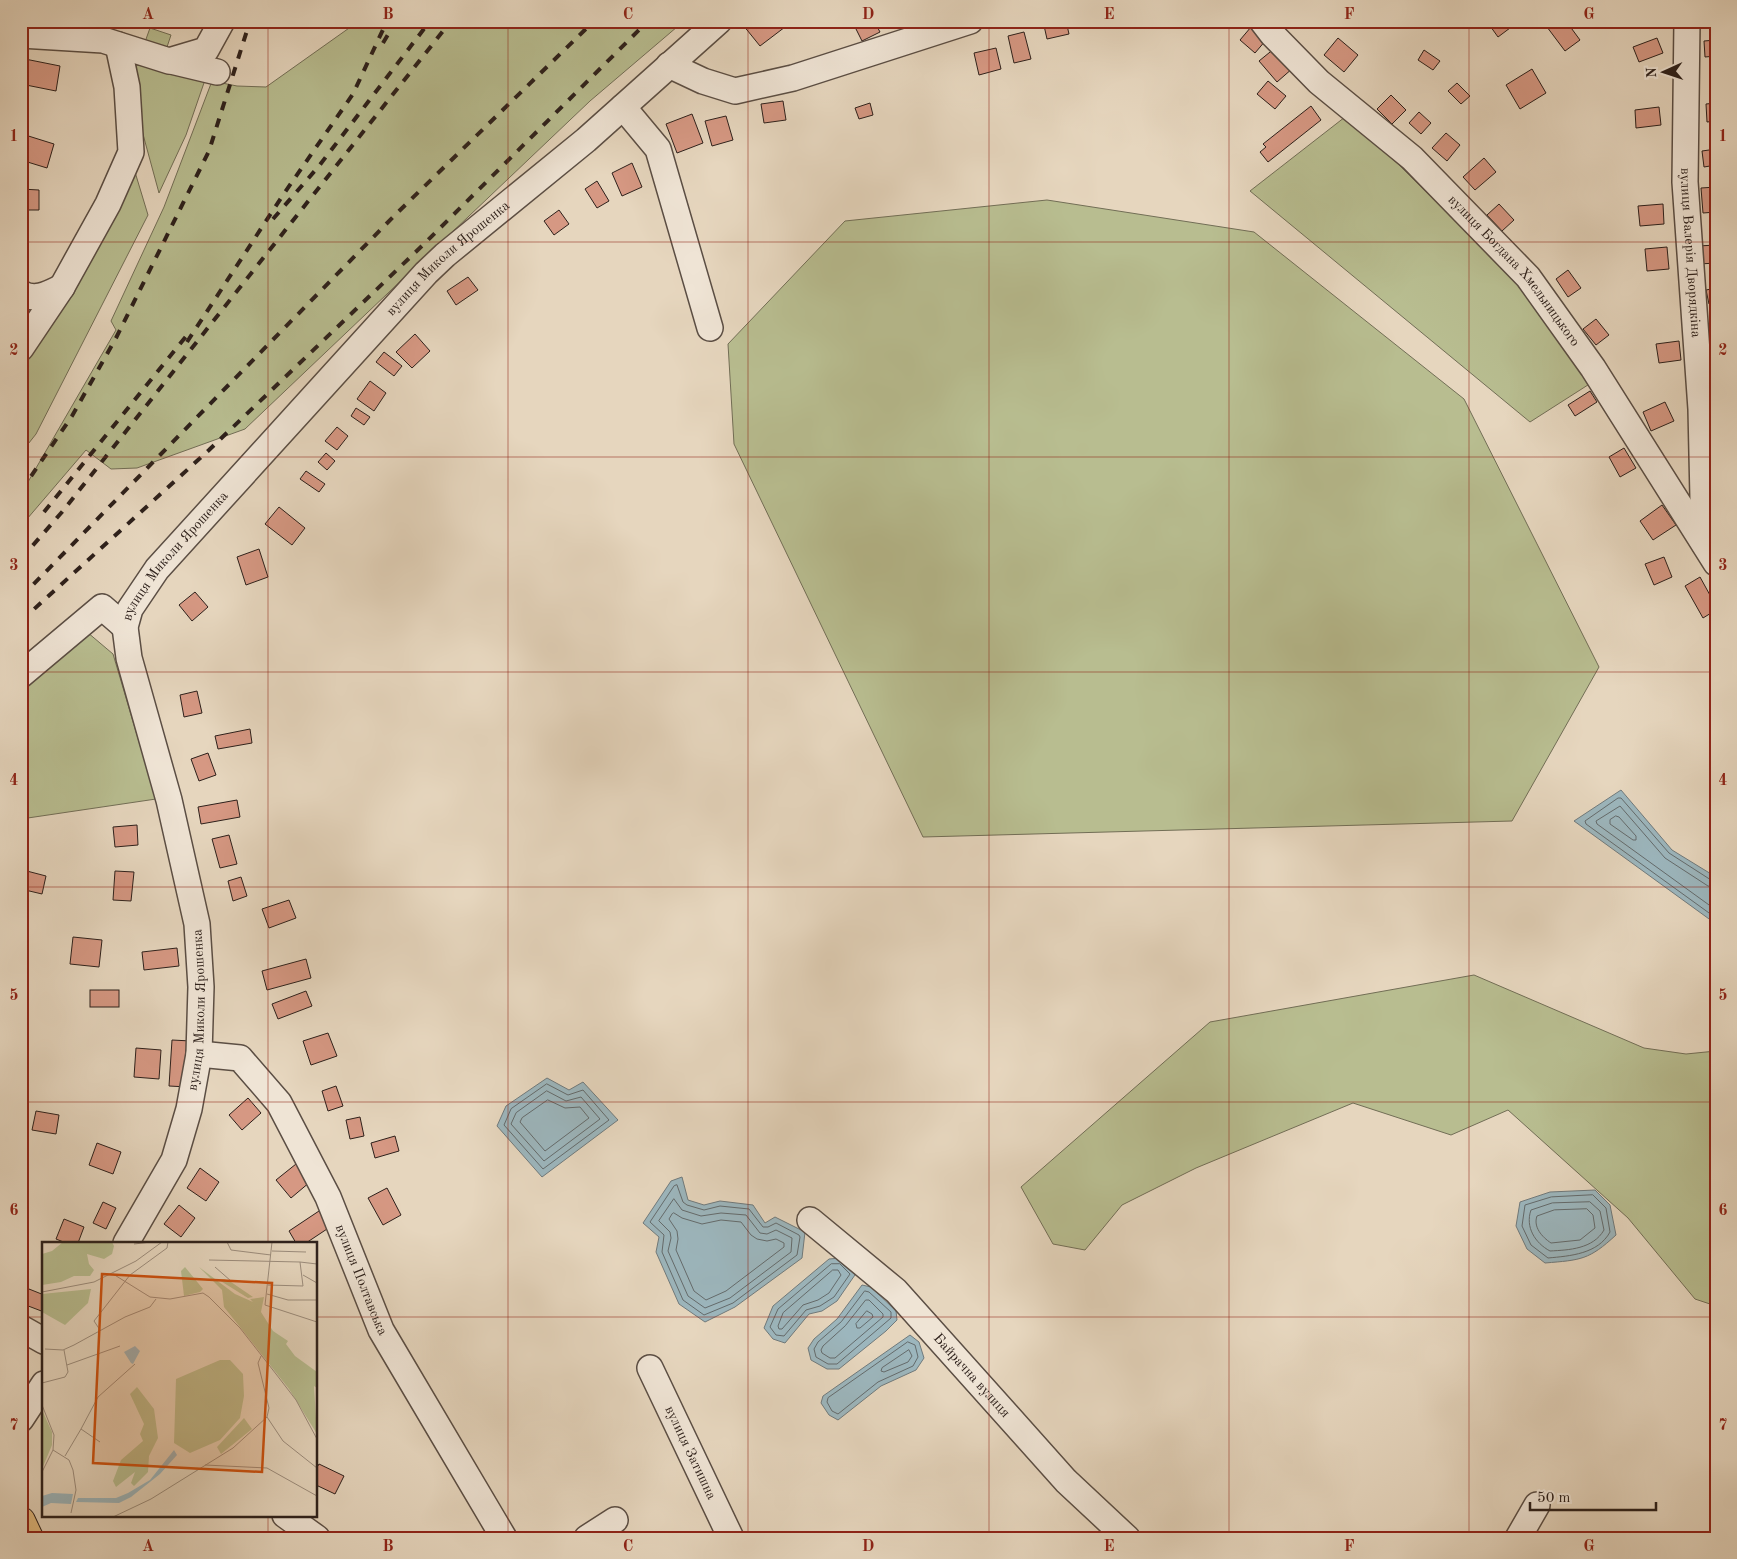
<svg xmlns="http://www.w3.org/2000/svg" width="1737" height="1559" viewBox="0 0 1737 1559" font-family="'Old Standard TT',serif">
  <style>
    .green { fill: #b8bd90; stroke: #726e56 }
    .water { fill: #9cb6bd; stroke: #707a7c }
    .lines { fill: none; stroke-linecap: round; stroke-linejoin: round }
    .shore { stroke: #646b6c; stroke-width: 1 }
    .building { fill: #d69883; stroke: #2d201b }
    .minor-casing { stroke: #5b4e44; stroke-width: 28 }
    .highway-casing { stroke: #2d201b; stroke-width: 30 }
    .minor { stroke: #efe4d5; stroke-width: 25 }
    .highway { stroke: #e3bb7f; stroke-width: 28 }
    .rail { stroke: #2d201b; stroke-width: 4; stroke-dasharray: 9 9; stroke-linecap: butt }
    .grid { fill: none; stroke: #8f2418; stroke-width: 1; stroke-opacity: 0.55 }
    .labels { text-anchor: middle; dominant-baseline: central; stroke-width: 4; stroke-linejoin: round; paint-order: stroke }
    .street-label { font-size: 14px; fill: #2d201b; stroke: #efe4d5 }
    .inset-road { fill: none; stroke: #9c8d7d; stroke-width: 1 }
    .view { fill: #cc500e; fill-opacity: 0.15; stroke: #cc500e; stroke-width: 2.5 }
    .inset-edge { fill: none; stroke: #2d201b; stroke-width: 2.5 }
    .neatline { fill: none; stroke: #8f2418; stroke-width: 2 }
    .grid-label { font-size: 16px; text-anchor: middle; font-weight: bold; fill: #8f2418 }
  </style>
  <rect width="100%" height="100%" fill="#e6d6be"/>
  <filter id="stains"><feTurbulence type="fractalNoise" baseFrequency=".004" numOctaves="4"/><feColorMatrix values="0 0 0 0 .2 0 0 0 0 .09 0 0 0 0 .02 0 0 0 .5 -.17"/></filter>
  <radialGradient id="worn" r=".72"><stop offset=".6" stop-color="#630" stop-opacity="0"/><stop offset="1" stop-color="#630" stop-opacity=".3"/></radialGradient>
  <g class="green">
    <polygon points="359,21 684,21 590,101 245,429 137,468 111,469 86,450 21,526 21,494 116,330 111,321 164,207 212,81 237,86 266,87"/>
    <polygon points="150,28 171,35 166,50 145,42"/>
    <polygon points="134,65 176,69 206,77 186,135 159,193 141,127"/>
    <polygon points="1345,117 1398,164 1510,275 1591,383 1530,422 1250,191"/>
    <polygon points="135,172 148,215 36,434 21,453 21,368 54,320"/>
    <polygon points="1047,200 1254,232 1464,399 1599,667 1512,821 923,837 734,444 728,344 845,221"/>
    <polygon points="87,632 113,654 156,799 21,819 21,690"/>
    <polygon points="1474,975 1644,1048 1686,1054 1716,1051 1716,1306 1695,1299 1628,1218 1508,1110 1451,1135 1353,1103 1196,1168 1122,1205 1085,1250 1053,1244 1021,1187 1210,1022"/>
  </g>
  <g class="water">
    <polygon points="1621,790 1672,850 1716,877 1716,924 1574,821"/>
    <polygon points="547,1078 569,1090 583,1082 618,1120 542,1177 497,1126 506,1106"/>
    <polygon points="682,1177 688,1200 704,1205 720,1201 753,1205 765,1223 775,1217 805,1232 802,1258 735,1307 705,1322 679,1304 656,1252 659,1237 643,1223 671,1181"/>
    <path d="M1595,1190L1610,1205L1616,1235C1589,1260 1581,1260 1545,1263L1527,1249L1516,1226L1520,1202L1550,1192Z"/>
    <polygon points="841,1258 857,1272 837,1301 822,1311 809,1314 785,1343 773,1339 764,1328 773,1306 829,1259"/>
    <polygon points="862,1285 871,1287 896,1311 897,1320 886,1331 839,1369 827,1369 811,1360 808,1348 814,1339 837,1319"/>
    <polygon points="910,1335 919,1342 924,1358 916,1370 881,1386 838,1420 829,1415 821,1403 823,1396"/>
  </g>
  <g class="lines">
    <g class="shore">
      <polygon points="1616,816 1619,817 1636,836 1636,840 1633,840 1610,824 1610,820"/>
      <polyline points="1716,881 1711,880 1669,853 1621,798 1618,798 1585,821 1586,824 1716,918"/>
      <polyline points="1716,887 1708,886 1665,858 1620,806 1596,821 1597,824 1716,910"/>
      <polygon points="547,1084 568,1095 583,1090 609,1120 543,1169 504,1125 511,1109"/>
      <polygon points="547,1091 566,1101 581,1097 600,1119 544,1161 511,1124 516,1113"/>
      <polygon points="548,1100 565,1108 580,1107 589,1118 545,1151 520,1122 522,1118"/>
      <polygon points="677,1185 683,1202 687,1205 704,1210 720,1206 749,1209 763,1227 768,1227 776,1223 799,1235 800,1237 797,1255 733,1303 704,1315 683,1300 662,1252 664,1235 650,1222 674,1186"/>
      <path d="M1593,1195L1606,1208L1610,1232C1598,1254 1570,1256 1548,1258L1531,1245L1522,1226L1525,1205L1551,1197Z"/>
      <polygon points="674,1199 682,1210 701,1216 721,1213 746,1215 760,1233 767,1234 776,1230 792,1238 791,1252 730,1298 705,1308 688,1296 668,1251 671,1238 670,1232 659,1221"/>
      <path d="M1590,1202L1600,1211L1604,1230C1593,1249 1569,1250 1550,1251C1535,1243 1525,1227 1531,1210L1552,1203Z"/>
      <path d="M1587,1209L1593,1215L1595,1228L1580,1240L1551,1243C1542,1237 1533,1227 1537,1216L1554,1210Z"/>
      <polygon points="674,1213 682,1218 702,1224 721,1220 741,1222 751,1235 757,1239 767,1241 776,1239 784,1243 784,1247 726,1291 706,1300 694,1291 676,1250 678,1239 677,1231 669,1219 672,1214"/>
      <polygon points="840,1264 850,1274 834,1297 820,1306 806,1310 784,1336 776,1335 770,1327 778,1309 831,1264"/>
      <polygon points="833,1270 838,1270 841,1275 829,1293 818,1300 803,1305 782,1329 779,1329 778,1326 783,1313"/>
      <polygon points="865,1291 869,1292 891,1312 891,1318 837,1364 828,1364 816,1357 814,1349 818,1342 841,1322"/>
      <polygon points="866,1300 869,1300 883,1314 883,1317 835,1358 830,1358 822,1353 821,1350 823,1346 845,1326"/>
      <polygon points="867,1311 872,1314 873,1317 860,1328 857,1328 856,1324"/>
      <polygon points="908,1342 915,1345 918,1357 913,1366 878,1382 838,1414 832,1411 827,1402 828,1398"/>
      <polygon points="909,1350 912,1356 908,1362 884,1372 881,1371 882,1368"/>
    </g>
  </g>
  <g class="building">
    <polygon points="70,21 84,21 81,31 68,28"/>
    <polygon points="748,21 781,21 785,27 760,46 743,25"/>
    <polygon points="852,21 874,21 880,32 862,41"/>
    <polygon points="1043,21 1066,21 1069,34 1047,39"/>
    <polygon points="1424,21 1435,21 1430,27"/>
    <polygon points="1491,21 1511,21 1514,25 1498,37 1488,23"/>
    <polygon points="1554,21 1566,21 1580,40 1565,51 1547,27"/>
    <polygon points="1251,27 1266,40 1255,53 1240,40"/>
    <polygon points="1024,32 1031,59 1014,63 1008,36"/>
    <polygon points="1338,38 1358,55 1344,72 1324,55"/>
    <polygon points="1657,38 1663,53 1639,62 1633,47"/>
    <polygon points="1716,40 1716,56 1705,57 1704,41"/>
    <polygon points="996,48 1001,69 979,75 974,53"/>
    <polygon points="1275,48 1293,68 1277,82 1259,61"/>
    <polygon points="1424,50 1440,61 1433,70 1418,60"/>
    <polygon points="25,59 60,66 56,91 21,84"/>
    <polygon points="1532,69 1546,93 1520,109 1506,85"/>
    <polygon points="1268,81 1286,96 1275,109 1257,94"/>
    <polygon points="1457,83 1470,96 1461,104 1448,91"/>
    <polygon points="1391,95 1406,110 1392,124 1377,109"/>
    <polygon points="783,101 786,120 764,123 761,104"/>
    <polygon points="870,103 873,115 859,119 855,108"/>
    <polygon points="1716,103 1716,121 1707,122 1706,104"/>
    <polygon points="1311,106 1321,120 1268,162 1260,152 1266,147 1263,144"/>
    <polygon points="1659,107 1661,125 1636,128 1635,110"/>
    <polygon points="1419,112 1431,123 1421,134 1409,123"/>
    <polygon points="692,114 703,143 677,153 666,124"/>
    <polygon points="726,116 733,140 712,146 705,121"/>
    <polygon points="1446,133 1460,145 1447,161 1432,148"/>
    <polygon points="22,134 54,144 47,168 21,160"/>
    <polygon points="1716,149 1716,165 1704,167 1702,151"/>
    <polygon points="1484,158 1496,172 1475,190 1463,177"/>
    <polygon points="632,163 642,187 622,196 612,173"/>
    <polygon points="597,181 609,201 597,208 585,189"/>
    <polygon points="1716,187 1716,212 1703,213 1701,188"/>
    <polygon points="21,189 39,190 39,210 21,210"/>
    <polygon points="1499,204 1514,220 1502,231 1487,215"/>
    <polygon points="1663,204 1664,224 1640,226 1638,206"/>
    <polygon points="559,210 569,224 554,235 544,221"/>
    <polygon points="1716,245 1716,263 1699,264 1698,246"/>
    <polygon points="1667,247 1669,269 1647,271 1645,249"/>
    <polygon points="1568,270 1581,288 1568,297 1556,279"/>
    <polygon points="468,277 478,290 456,305 447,291"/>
    <polygon points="1716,288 1716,303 1709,304 1706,290"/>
    <polygon points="1596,319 1609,335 1596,345 1583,329"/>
    <polygon points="415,334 430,351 412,368 396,352"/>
    <polygon points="1679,341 1681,360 1659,363 1656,344"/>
    <polygon points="384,352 402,366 394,376 376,362"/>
    <polygon points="1713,363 1716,363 1716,391 1715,391"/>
    <polygon points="370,381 386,393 374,411 357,399"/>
    <polygon points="1590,391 1597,402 1575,416 1568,405"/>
    <polygon points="1665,402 1674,421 1651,431 1643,412"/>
    <polygon points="356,408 370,417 364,425 351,416"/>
    <polygon points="337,427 348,436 337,450 325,441"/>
    <polygon points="1624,448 1636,468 1620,477 1609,457"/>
    <polygon points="326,453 335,461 327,470 318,462"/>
    <polygon points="306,471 325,484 319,492 300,479"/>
    <polygon points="1662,505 1676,525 1653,540 1640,521"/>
    <polygon points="279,507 305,528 292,545 265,524"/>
    <polygon points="259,549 268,577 246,585 237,557"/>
    <polygon points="1664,557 1672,577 1654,585 1645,564"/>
    <polygon points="1700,577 1716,606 1716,610 1703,618 1685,586"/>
    <polygon points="195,592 208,607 192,621 179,605"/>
    <polygon points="197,691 202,713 184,717 180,695"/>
    <polygon points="250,729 252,743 218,749 215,736"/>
    <polygon points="208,753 216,775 199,781 191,759"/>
    <polygon points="237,800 240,817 201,824 198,807"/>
    <polygon points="137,825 138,845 115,847 113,827"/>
    <polygon points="229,835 237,864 220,868 212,839"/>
    <polygon points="23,870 46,876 42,894 21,889"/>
    <polygon points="115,871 134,872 131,901 113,900"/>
    <polygon points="241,877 247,896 233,901 228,881"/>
    <polygon points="289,900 296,918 269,928 262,909"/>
    <polygon points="73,937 102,940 99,967 70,964"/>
    <polygon points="177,948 179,966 144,970 142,952"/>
    <polygon points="306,959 311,978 267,990 262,971"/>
    <rect x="90" y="990" width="29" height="17"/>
    <polygon points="306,991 312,1006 278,1019 272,1004"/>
    <polygon points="328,1033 337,1056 311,1065 303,1041"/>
    <polygon points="172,1040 191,1041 188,1087 169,1086"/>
    <polygon points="136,1048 161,1050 159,1079 134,1077"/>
    <polygon points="336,1086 343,1106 328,1111 322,1091"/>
    <polygon points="248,1098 261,1113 242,1130 229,1115"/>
    <polygon points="36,1111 59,1115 56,1134 32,1130"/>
    <polygon points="360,1117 364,1136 350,1139 346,1120"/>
    <polygon points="395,1136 399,1151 375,1158 371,1143"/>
    <polygon points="97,1143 121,1152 113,1174 89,1165"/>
    <polygon points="296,1164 310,1182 291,1198 276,1180"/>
    <polygon points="200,1168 219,1182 206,1201 187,1188"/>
    <polygon points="387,1188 401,1215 383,1225 368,1198"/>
    <polygon points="103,1202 116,1208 106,1229 93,1223"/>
    <polygon points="179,1205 195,1218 181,1237 164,1224"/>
    <polygon points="319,1211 330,1227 306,1243 296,1243 289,1231"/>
    <polygon points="64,1219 84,1227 78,1243 66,1243 56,1239"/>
    <polygon points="29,1289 44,1295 44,1312 23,1304"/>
    <polygon points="319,1464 344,1476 335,1494 316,1485 316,1469"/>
  </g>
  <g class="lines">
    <defs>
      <g id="minor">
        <path id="s1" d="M1262,21L1272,34L1319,82L1412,158L1528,277L1593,368L1716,563"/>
        <path id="s2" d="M1687,21L1685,182L1701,409L1704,543"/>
        <polyline points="21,35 103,40 169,61 206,50 222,21"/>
        <polyline points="171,61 217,72"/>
        <polyline points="669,65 703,81 735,91 793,78 970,21"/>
        <polyline points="623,107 658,149 710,328"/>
        <path d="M21,293C35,302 50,293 62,287"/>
        <polyline points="21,348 62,287 108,204 131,152 127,87 118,45"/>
        <polyline points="21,675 102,607 125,627"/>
        <path id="s3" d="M199,1054L240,1058L279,1103L328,1197L381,1330L504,1538"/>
        <path id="s4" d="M810,1220L896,1291L1066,1481L1127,1538"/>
        <path id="s5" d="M126,1243L174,1160L189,1109L199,1054L201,987L197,924L169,800L129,658L125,627L130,609L157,569L426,273L445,255L586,140L719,21"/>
        <polyline points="21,1328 44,1341"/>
        <path id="s6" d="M650,1368L731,1538"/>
        <polyline points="21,1419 44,1384"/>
        <polyline points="285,1515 317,1538"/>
        <polyline points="587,1538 615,1520"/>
        <polyline points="1518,1538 1537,1505"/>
      </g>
      <polyline id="highway" points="21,1521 29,1538"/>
    </defs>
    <use href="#minor" class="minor-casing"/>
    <use href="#highway" class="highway-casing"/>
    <use href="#minor" class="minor"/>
    <use href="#highway" class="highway"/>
    <g class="rail">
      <polyline points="383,43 396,21"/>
      <polyline points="273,219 319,166 430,21"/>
      <polyline points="187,342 283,195 353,94 387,21"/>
      <polyline points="21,491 72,416 116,338 209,151 250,21"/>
      <polyline points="44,512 188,334"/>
      <polyline points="21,559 62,512 451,21"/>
      <polyline points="21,597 394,216 594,21"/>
      <polyline points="21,621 209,450 425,243 648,21"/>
    </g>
  </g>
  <path class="grid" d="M268,21V1243M508,21V1538M748,21V1538M989,21V1538M1229,21V1538M1469,21V1538M21,242H1716M21,457H1716M21,672H1716M21,887H1716M21,1102H1716M21,1317H44M316,1317H1716M268,1515V1538"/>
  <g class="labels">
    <g class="street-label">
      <text stroke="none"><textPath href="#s2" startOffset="232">вулиця Валерія Дворядкіна</textPath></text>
      <text stroke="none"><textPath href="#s5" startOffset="1134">вулиця Миколи Ярошенка</textPath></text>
      <text stroke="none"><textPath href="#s1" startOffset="356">вулиця Богдана Хмельницького</textPath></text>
      <text stroke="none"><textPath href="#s5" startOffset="729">вулиця Миколи Ярошенка</textPath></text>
      <text stroke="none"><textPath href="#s5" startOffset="249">вулиця Миколи Ярошенка</textPath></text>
      <text stroke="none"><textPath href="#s3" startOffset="296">вулиця Полтавська</textPath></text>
      <text stroke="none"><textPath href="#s4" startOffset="225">Байрачна вулиця</textPath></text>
      <text stroke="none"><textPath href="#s6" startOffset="94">вулиця Затишна</textPath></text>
    </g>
  </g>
  <g transform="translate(42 1242)">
    <rect width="275" height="275" fill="#e6d6be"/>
    <path d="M21,0H70L72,4L70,12L62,17L45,12L47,22L52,28L48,34H32L19,40L0,43V12L10,9ZM143,25L161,47L158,50L142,54L139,29ZM157,25L193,52L211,60L208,57L222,55L219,70L231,89L246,99L244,102L253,114L275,130V146L272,144L275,192L247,147L182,65L180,48ZM182,37L189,40L211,55L206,56L177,38ZM49,47L46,61L23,83L0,70V52ZM178,118H188L201,132L202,154L198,176L178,198L148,211L132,201L134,137ZM95,145L112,167L116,196L107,214L106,230L92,244L89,241L93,230L74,245L71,239L79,218L101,199L98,192L102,182L88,152ZM0,168L10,190V203L0,227ZM202,176L210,187L179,212L175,205Z" fill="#b8bd90"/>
    <path d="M93,104L98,109L91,122L89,121L82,110ZM132,208L135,213L118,232L89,255L77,261L34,260L36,256H74L86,251L108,238ZM10,251L31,252L29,262L9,261L0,265V254Z" fill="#9cb6bd"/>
    <path class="inset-road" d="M185,0L189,8L229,13M230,0L223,63L275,80M92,2L109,0M230,9L264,10M167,18L258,20L261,44L226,43M258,20L275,22M173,25L189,39L227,41M71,32L108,55L128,57L161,51L167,55L198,86L234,132L254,158L275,197M261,33L275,41M0,50L52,40L94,19L120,0M225,52L246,58H275M58,88L52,79L88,33L125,6L126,0M3,107L21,108L32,103L83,75L108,65L114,57M25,123L78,104M0,141L23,135L26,130L22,108M0,163L12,193L11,208L0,230M225,175L241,199L275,226M39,187L56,155L93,122M11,208L27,218L31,228L34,248L29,271M23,214L39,187L58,200M163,223L225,226L275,254M71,275L109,257L191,206L225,175L227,166L216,121L219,114"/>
    <path class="view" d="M60,32L230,41L220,230L51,221Z"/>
    <rect width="275" height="275" class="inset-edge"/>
  </g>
  <rect width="1737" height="1559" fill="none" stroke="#e6d6be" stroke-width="55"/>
  <g transform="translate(1664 72) rotate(267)" stroke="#efe4d5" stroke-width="4" paint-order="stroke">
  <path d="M0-4L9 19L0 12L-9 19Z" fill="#2d201b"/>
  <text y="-8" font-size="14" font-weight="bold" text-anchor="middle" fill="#2d201b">N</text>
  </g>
  <path d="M1530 1502v8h126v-8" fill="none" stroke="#2d201b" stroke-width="2.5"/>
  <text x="1537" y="1502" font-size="15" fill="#2d201b" stroke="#efe4d5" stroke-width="4" paint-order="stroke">50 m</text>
  <rect x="28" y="28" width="1682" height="1504" class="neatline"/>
  <g class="grid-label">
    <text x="148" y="19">A</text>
    <text x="388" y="19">B</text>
    <text x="628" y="19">C</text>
    <text x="868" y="19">D</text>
    <text x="1109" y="19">E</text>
    <text x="1349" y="19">F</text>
    <text x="1589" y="19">G</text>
    <text x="14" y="141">1</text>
    <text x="1723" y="141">1</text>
    <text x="14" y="355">2</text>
    <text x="1723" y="355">2</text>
    <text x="14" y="570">3</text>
    <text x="1723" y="570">3</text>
    <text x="14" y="785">4</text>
    <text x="1723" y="785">4</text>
    <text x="14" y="1000">5</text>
    <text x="1723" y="1000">5</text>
    <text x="14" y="1215">6</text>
    <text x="1723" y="1215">6</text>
    <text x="14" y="1430">7</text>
    <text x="1723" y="1430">7</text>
    <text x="148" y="1551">A</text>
    <text x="388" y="1551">B</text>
    <text x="628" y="1551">C</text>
    <text x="868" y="1551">D</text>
    <text x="1109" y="1551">E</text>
    <text x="1349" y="1551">F</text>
    <text x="1589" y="1551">G</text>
  </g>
  <rect width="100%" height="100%" filter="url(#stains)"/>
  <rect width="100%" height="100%" fill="url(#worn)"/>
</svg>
